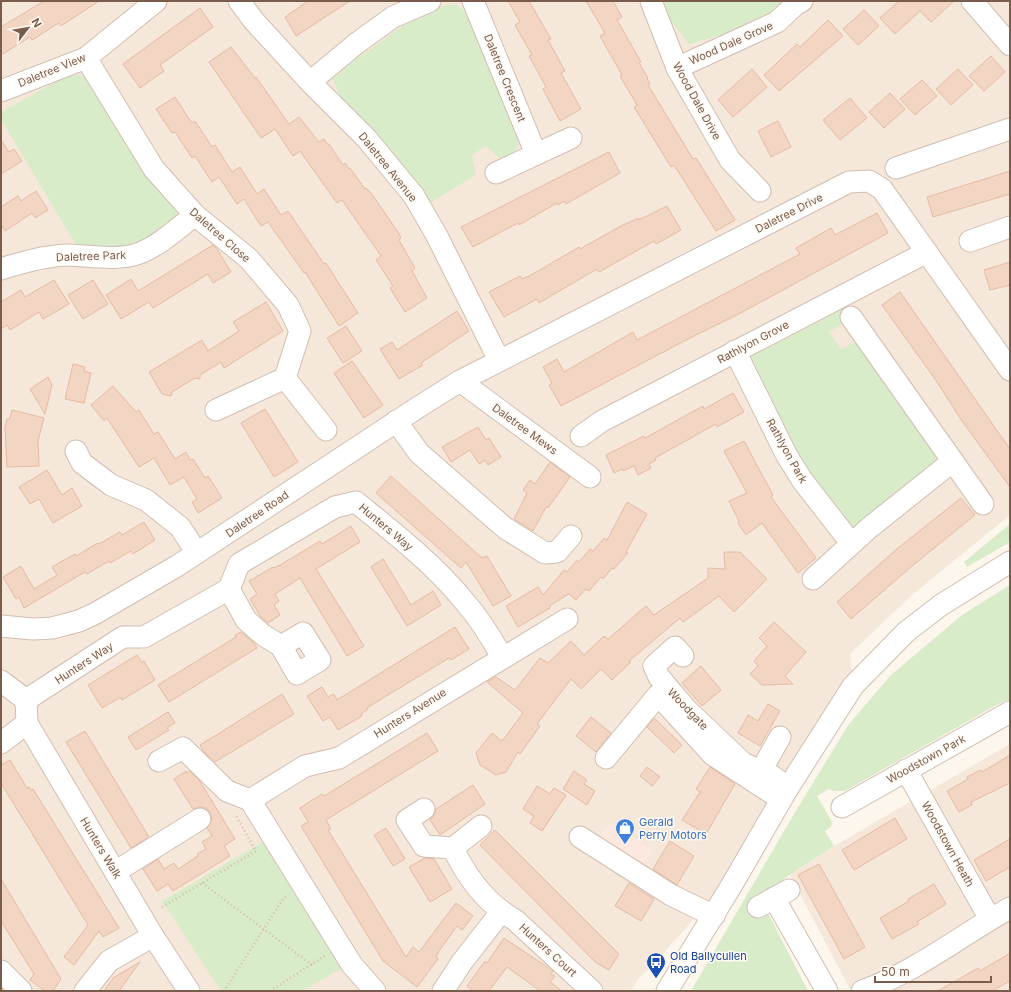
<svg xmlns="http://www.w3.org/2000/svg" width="1011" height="992" viewBox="0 0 1011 992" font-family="Inter,sans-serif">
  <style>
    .residential { fill: #f5e8da }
    .commercial { fill: #fde8e0 }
    .green { fill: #d8ecc9 }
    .building { fill: #f3d5c3; stroke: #e6bba3 }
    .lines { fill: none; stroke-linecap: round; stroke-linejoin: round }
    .minor-casing { stroke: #d1beb0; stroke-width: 23 }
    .path { stroke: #d9b8a5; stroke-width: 2.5; stroke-dasharray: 1 3; stroke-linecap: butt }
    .minor { stroke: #fff; stroke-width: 21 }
    .labels { text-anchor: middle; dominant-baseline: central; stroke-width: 3; stroke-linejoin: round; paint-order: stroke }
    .street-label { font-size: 11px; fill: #7a5c4d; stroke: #fffaf3 }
    .shop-label { font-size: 11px; fill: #366cbe; stroke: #fffaf3; text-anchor: start }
    .transit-label { font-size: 11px; fill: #164399; stroke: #fffaf3; text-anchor: start }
  </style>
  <rect width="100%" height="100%" fill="#fdf6ec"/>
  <g class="residential">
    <polygon points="1,1 1010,1 1010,515 913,594 850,654 853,686 745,862 659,958 639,978 631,991 1,991"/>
    <polygon points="1010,744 1010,991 851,991 790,875 834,846"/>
  </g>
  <polygon class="commercial" points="610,822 652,850 640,868 598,839"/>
  <g class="green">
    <path d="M661,1H788C762,25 722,35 689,44L667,16Z"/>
    <polygon points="447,4 457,5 465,12 520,139 515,152 499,158 486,146 472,155 476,175 428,204 355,114 339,94 332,77 412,19"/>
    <polygon points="79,75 89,78 116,128 139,163 175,208 177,215 172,223 132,247 76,245 1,119 1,112 65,77"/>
    <polygon points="843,308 849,319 829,332 841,349 853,343 860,345 937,455 935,466 858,529 847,527 795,458 749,362 751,357 757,352"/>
    <polygon points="1010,524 1010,542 967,567 964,562"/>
    <polygon points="1010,585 1010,700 998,704 845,791 833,791 829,789 817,796 831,820 832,826 825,831 834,846 785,878 761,914 769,915 808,991 691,991 794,814 849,724 891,675 962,615"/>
    <polygon points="268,839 344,967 302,991 221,991 162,901"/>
  </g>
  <g class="building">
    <polygon points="44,1 99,1 61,26 59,23 32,40 30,37 1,55 1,27"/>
    <polygon points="308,1 350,1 296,36 285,17"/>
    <polygon points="508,1 529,1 551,39 548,40 565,71 561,73 581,109 560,121 543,89 546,87 529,56 532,55 515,25 520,22"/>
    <polygon points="586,1 613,1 622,17 617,20 641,62 639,63 648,78 647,79 650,84 648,85 693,159 696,158 735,220 716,231 674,165 671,167 634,107 637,105 620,76 622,75 600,36 605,33"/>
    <polygon points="899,1 954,1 931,22 920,11 895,34 880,18"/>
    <polygon points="200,8 213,27 160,65 164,71 140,88 123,64"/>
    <polygon points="864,10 879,26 858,45 843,29"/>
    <polygon points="828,20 843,36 779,91 764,75 797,44 800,47"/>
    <polygon points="231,47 255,78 256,77 289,124 299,117 319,142 324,139 327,144 329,144 343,165 345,163 349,169 350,168 365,189 366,188 371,193 398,232 401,238 399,240 415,268 412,271 427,298 405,312 390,288 393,286 376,260 381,256 342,200 337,203 300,151 293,156 275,129 261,138 209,62"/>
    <polygon points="991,56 1005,72 984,91 969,76"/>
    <polygon points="752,69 767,87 733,117 718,100"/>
    <polygon points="958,69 973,85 951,105 936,89"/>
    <polygon points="922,80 937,96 915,115 900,99"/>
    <polygon points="890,93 905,109 884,128 869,112"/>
    <polygon points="175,97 192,123 195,121 212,147 215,145 232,172 240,167 257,194 264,189 281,215 288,211 324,264 326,263 358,313 339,326 305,272 304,273 268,222 261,226 244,199 237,204 219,177 212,182 195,156 192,158 175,132 172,133 156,109"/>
    <polygon points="850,98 867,118 840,140 823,120"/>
    <polygon points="778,121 791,147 771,157 758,131"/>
    <polygon points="1,140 9,152 14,149 22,161 1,174"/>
    <polygon points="609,152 620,173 566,204 564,201 558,205 557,203 519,225 519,223 514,225 473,247 461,227"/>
    <polygon points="1010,171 1010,194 933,217 927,197"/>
    <polygon points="36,191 48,210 35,218 32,213 5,231 1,224 1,207 18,196 21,201"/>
    <polygon points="667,206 681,230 656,244 654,241 599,272 597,269 539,303 537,299 504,317 489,292 520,276 522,279 533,274 579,247 580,249 619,227 638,218 638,220 649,215"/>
    <polygon points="877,213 888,233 737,315 690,338 561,406 549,385 552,383 543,367 557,359 564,372 633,332 637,340 800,254 796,248 831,228 835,235"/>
    <polygon points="213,245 217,249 231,272 213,283 208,274 153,308 149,302 121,319 106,295 131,279 138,291"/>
    <polygon points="1010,262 1010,285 990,290 984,270"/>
    <polygon points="54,280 69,304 43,319 39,312 10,330 7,325 1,329 1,302 21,290 25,297"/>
    <polygon points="93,280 108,304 83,319 68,295"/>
    <polygon points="900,292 1010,449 1010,487 962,421 935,379 882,305"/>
    <polygon points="266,302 283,331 224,368 221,362 200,375 200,379 195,378 172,392 171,396 162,394 149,372 202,340 208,351 239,331 233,322"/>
    <polygon points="457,311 469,331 421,363 423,365 399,379 380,349 392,342 397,350"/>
    <polygon points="346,326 362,351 343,363 327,338"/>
    <polygon points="352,361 383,405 364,418 334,373"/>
    <polygon points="73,364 85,367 84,371 91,373 84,403 65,399"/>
    <polygon points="48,377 52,385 45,414 30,389"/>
    <polygon points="113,386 136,412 139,410 154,434 158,432 175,459 186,452 190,460 193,459 205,478 208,476 222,498 198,513 192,502 197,499 184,477 170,485 154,458 139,467 107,418 104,421 91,405"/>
    <polygon points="733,393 744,412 717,427 716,424 655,458 656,460 649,464 651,468 638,475 634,466 623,471 622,469 614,473 606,455 644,436 645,438 703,406 704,409"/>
    <polygon points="265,409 298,462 274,477 241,423"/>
    <polygon points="12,410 44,418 38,441 39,466 7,467 5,428 7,419 10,419"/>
    <polygon points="478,427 486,440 489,438 501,457 488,465 485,460 479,464 470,450 451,462 442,447"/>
    <polygon points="744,441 773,495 771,497 816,558 798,573 762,523 746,535 738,523 739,521 729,501 747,493 724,451"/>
    <polygon points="550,462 570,477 548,508 546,507 533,531 514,519 527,493 523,490 530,480 535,484"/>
    <polygon points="47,470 62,495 72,488 82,506 53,523 39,499 30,504 19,487"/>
    <polygon points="391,476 482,558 487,556 511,596 493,606 466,562 461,568 376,493"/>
    <polygon points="961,498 975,515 912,566 851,619 837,602 898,548"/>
    <polygon points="627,502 647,514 626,552 628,553 614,569 612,568 603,579 601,577 589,591 586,589 576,600 569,594 549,606 550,608 518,627 506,606 538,587 543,595 564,570 567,572 577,560 579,562 590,549 593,551 604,538 607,540"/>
    <polygon points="144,522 155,540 133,554 131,551 110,563 109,561 87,574 85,572 24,608 19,597 16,599 3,577 21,566 34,589 57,575 52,567 75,554 76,556 98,543 99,544 120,532 122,535"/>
    <polygon points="351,526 360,542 316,569 364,646 347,656 300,578 275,594 279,601 274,605 280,615 268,623 261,617 250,599 257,594 249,581 273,567 274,568 282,564 320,541 322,544"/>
    <polygon points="724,552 740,552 767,579 734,612 719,596 683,622 680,618 629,661 631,662 612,680 601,669 581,689 571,679 537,724 540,726 520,754 518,752 506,772 496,775 480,765 476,753 492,733 502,741 523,713 487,682 496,677 515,690 540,658 548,663 571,641 584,655 604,636 608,639 646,606 654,615 708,578 708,568 725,569"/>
    <polygon points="383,559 411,605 433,591 441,605 407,626 371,567"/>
    <polygon points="774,622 806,652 785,676 793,684 762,685 750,674 758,666 754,661 767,646 759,638"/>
    <polygon points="455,627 469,649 451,660 449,658 378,701 367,708 368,709 361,714 362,716 338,730 330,717 323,721 307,696 322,687 328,697 334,694 337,700"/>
    <polygon points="241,632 253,642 257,648 169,702 158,685 236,637 235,635"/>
    <polygon points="137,655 142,662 144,661 155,680 122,700 121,697 102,708 88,685"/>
    <polygon points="701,666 721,690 702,706 682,683"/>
    <polygon points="282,694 294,714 215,762 204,752 200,745"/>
    <polygon points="768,704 780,711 760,746 738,733 748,715 758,721"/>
    <polygon points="168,712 175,723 167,728 169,730 136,750 128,737"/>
    <polygon points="591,717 611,733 596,752 576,736"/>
    <polygon points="654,718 682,745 674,753 647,727"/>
    <polygon points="85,731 149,837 131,848 66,742"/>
    <polygon points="427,733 438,751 326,820 331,829 328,830 406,957 413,947 419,952 456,903 473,916 462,930 457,926 439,951 436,957 438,959 417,987 383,961 301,826 308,822 300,808 322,794 324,796"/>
    <polygon points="1010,755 1010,783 971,802 972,805 959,812 947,791 968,779 967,777 981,770 982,772"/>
    <polygon points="10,760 27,788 29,787 31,790 33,789 119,928 103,937 99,931 74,965 64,957 88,925 1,783 1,765"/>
    <polygon points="647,767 660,777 652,786 640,776"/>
    <polygon points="710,767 735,784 706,834 682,820 700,792 696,789"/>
    <polygon points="186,771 187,773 190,771 199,780 235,839 224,846 230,856 173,891 168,884 157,891 143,869 158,859 164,869 174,863 178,869 198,856 197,854 206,849 202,842 212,836 207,828 212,819 210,812 205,808 200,807 193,809 174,779"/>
    <polygon points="574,771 587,780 584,784 595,791 587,805 563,789"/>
    <polygon points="473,785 485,804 440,835 430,820 434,815 436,809"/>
    <polygon points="537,786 550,794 554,788 566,795 542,831 530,823 534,816 523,809"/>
    <polygon points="895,818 907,839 854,870 842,850"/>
    <polygon points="386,828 405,859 393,866 374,835"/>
    <polygon points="495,830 619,954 609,970 595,962 480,845"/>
    <polygon points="1010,839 1010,867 986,881 974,860"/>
    <polygon points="670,841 694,856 677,885 653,869"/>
    <polygon points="425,858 434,859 452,889 430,902 409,867"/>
    <polygon points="819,864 865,947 844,959 798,875"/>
    <polygon points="1,879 61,979 53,991 45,991 30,980 34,974 1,921"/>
    <polygon points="629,883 654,899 641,921 615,906"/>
    <polygon points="934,884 946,904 917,922 919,924 892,939 880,918 909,901 908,899"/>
    <polygon points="504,938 553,971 551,974 555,976 550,982 562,991 540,991 507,967 489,991 473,991 467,986 485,961 487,963"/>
    <polygon points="1010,953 1010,981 992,991 938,991 978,968 980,971"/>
    <polygon points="140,962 119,991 104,991 113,978"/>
  </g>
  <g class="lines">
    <defs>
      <g id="minor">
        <polyline points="239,1 254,21 310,82 367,139 414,196 437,236 499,360"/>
        <polyline points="473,1 536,154"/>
        <polyline points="651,1 677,68 730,160 760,191"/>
        <polyline points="972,1 1010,45"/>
        <polyline points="86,58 154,169 195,215 249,259 288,305 300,331 285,378 326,430"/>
        <polyline points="677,68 777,22 795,5 802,1"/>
        <polyline points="310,82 357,43 393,17 430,1"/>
        <polyline points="1,91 86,58 156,1"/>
        <polyline points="896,168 1010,129"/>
        <polyline points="496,173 571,138"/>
        <polyline points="970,241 1010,227"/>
        <path d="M1,269C23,262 47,255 70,255C91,256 119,261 140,253C160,245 178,228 195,215"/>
        <polyline points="851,317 983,504"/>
        <polyline points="735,351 786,454 802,480 851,543"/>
        <polyline points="460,381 590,477"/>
        <polyline points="216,410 285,378"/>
        <polyline points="396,421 419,453 505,528 545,553 557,552 571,536"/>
        <polyline points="581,436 602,421 927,252"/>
        <polyline points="76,451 82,463 111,485 146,500 180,527 197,553"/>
        <polyline points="813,579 869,528 953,461"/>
        <polyline points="229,589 246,620 263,635 281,646"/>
        <polyline points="1,626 33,629 52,628 79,621 96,613 177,566 417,408 460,381 849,182 869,181 882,189 1010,370"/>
        <polygon points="303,633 320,660 297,674 281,646"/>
        <polyline points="683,656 675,647 654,666 659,677 687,710 743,763 772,776 788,788"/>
        <polyline points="1,681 26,700"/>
        <path d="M26,700L123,637H144L229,589L239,564L335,507L356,502C394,533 433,563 464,601C479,618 491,637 502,657"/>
        <polyline points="26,700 27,723 153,936 189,991"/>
        <polyline points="1,743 27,723"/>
        <polyline points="606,758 658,695 713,755 781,799"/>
        <polyline points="159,761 183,748 227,791 250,800 352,965 375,991"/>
        <polyline points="906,770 990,919"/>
        <polyline points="761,771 780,737"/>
        <polyline points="250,800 305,766 339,758 567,619"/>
        <polyline points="842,807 1010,712"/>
        <polyline points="424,809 407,820 424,846 453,848 481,826"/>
        <polyline points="580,837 671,895 714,916"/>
        <path d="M453,848C467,878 487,904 515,920L592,991"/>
        <polyline points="115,872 200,819"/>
        <polyline points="774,898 827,991"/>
        <polyline points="758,907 789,890"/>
        <polyline points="1,971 21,991"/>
        <polyline points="85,991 109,961 153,936"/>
        <polyline points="443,991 462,962 501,912"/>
        <polyline points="667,991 733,883 788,788 853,686 906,632 941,605 1010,562"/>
        <path d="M862,991C916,972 961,935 1010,908"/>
      </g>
    </defs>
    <use href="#minor" class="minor-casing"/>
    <g class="path">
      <polyline points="202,883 312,965"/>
      <polyline points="162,907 256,851 235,814"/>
      <polyline points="224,991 283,899 287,895"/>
      <polyline points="270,991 326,955"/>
    </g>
    <use href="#minor" class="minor"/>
  </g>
  <defs>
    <symbol id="shop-pin" viewBox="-11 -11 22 30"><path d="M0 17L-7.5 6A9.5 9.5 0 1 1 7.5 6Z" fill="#3f7fe0" stroke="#fffaf3"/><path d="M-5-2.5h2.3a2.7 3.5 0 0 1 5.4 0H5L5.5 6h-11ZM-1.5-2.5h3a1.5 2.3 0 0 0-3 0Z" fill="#fff"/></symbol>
    <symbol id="bus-pin" viewBox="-11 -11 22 30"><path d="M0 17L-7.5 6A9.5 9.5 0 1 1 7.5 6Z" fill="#1a4fb4" stroke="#fffaf3"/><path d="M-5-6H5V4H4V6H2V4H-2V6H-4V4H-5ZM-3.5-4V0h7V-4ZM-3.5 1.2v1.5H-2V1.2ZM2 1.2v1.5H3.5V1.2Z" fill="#fff"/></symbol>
  </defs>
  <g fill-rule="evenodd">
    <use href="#shop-pin" x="614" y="817" width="22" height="30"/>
    <use href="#bus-pin" x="645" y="951" width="22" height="30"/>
  </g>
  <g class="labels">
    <g class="street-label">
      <text transform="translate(731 43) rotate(-24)">Wood Dale Grove</text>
      <text transform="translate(52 70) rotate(-22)">Daletree View</text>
      <text transform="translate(505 78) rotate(68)">Daletree Crescent</text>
      <text transform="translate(697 101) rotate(61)">Wood Dale Drive</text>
      <text transform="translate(388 167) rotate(51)">Daletree Avenue</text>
      <text transform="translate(789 213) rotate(-27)">Daletree Drive</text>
      <text transform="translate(220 235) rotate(41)">Daletree Close</text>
      <text transform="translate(91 256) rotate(-2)">Daletree Park</text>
      <text transform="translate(753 342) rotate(-28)">Rathlyon Grove</text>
      <text transform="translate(525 429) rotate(36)">Daletree Mews</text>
      <text transform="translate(787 451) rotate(61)">Rathlyon Park</text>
      <text transform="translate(257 514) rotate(-34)">Daletree Road</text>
      <text transform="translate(386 527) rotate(40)">Hunters Way</text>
      <text transform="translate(84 663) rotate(-33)">Hunters Way</text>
      <text transform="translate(688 709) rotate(46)">Woodgate</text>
      <text transform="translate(410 713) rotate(-32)">Hunters Avenue</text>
      <text transform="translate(926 759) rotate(-29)">Woodstown Park</text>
      <text transform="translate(948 844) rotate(61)">Woodstown Heath</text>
      <text transform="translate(101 848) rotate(59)">Hunters Walk</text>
      <text transform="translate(548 950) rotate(42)">Hunters Court</text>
    </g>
    <g class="shop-label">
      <text x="639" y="822">Gerald<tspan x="639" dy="13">Perry Motors</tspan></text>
    </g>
    <g class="transit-label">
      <text x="670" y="956">Old Ballycullen<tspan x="670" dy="13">Road</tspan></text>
    </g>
  </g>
  <rect width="1011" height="992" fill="none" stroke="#7a5c4d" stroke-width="4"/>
  <g transform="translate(28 28) rotate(59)" stroke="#fffaf3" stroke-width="3" paint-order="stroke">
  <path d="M0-3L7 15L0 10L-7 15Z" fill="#7a5c4d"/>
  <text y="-6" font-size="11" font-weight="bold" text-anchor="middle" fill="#7a5c4d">N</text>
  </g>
  <path d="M875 976v6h116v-6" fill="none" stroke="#7a5c4d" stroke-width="2"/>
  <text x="881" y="976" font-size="12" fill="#7a5c4d" stroke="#fffaf3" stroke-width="3" paint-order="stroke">50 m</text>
</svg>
